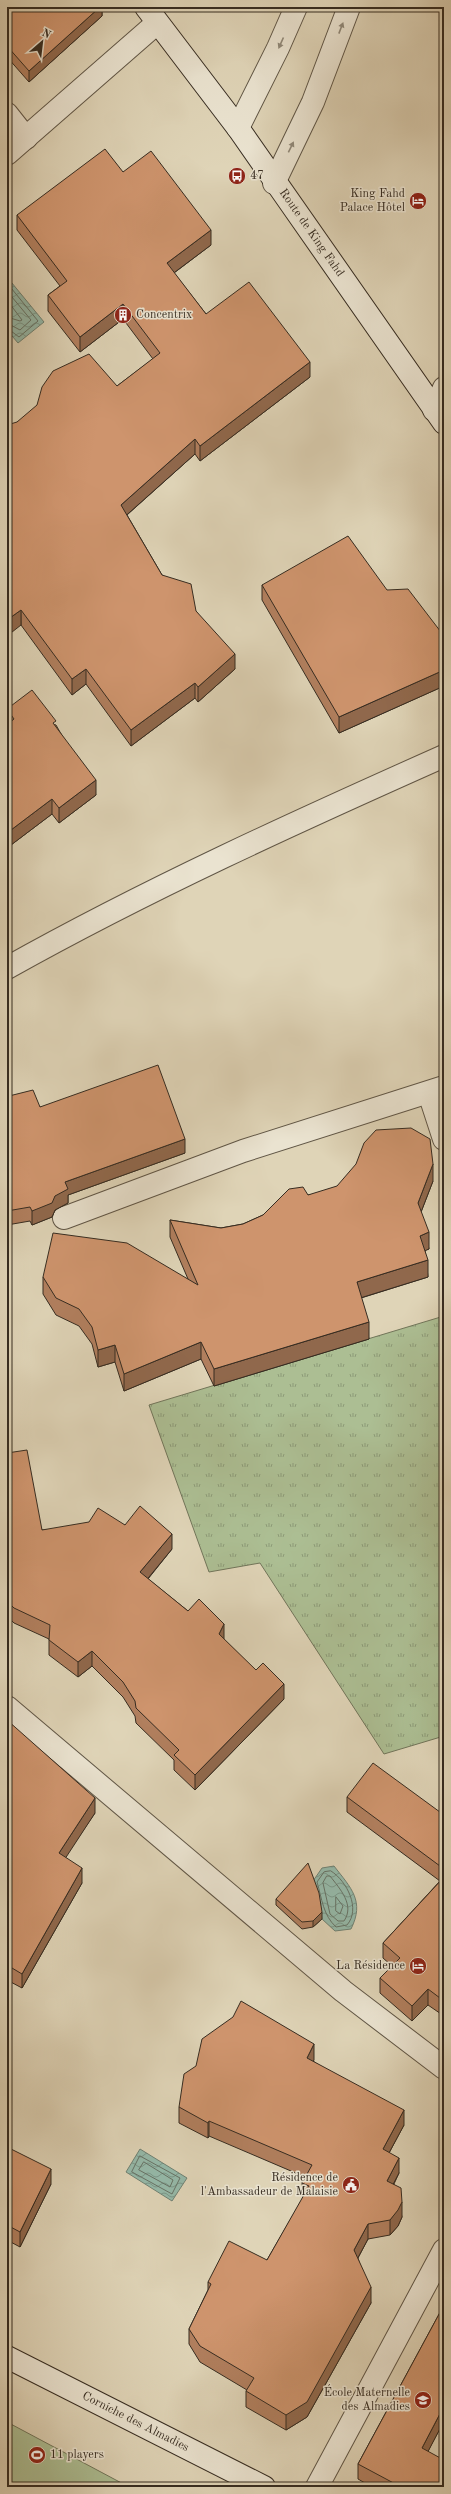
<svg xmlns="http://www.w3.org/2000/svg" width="451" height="2494" viewBox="0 0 451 2494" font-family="'Old Standard TT',serif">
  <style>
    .grass { fill: url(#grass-tufts); stroke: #71755a }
    .pitch { fill: #acbe93; stroke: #71755a }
    .water { fill: url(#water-waves); stroke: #6f8173 }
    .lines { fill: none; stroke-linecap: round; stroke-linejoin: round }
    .shore { stroke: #667265; stroke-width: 1 }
    .lane-casing { stroke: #605646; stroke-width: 24 }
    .street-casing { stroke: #605646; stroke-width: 24 }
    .secondary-casing { stroke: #362c21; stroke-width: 24 }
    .lane { stroke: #eae3d0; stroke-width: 22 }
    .street { stroke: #eae3d0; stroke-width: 22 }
    .secondary { stroke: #eae3d0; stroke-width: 22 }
    .wall { fill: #b17f5e; stroke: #362c21 }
    .shaded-wall { fill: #90684c; stroke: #362c21 }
    .building { fill: #ce946d; stroke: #362c21 }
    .oneway { fill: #908878 }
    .labels { text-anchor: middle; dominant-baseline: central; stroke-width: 3; stroke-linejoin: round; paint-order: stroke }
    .poi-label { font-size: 12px; fill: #362c21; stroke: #eae3d0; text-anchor: end }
    .street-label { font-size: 12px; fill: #362c21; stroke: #eae3d0 }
  </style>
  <defs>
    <pattern id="grass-tufts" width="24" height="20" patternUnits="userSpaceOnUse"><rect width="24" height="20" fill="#acbe93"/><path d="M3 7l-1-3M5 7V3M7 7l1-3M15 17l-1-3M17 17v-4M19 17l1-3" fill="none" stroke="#8d9b78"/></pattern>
    <pattern id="water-waves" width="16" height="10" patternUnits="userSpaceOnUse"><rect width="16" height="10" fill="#95b9a9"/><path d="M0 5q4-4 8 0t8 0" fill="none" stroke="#7a9789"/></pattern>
  </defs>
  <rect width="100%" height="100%" fill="#dfd4b7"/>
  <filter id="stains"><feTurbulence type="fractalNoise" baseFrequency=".005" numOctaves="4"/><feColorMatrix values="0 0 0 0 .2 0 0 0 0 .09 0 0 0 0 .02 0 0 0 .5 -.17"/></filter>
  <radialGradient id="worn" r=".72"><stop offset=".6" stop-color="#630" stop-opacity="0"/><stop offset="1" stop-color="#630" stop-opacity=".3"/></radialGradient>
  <polygon class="grass" points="444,1316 444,1736 384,1754 260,1563 209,1572 149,1405"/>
  <polygon class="pitch" points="7,2422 129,2487 7,2487"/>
  <g class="water">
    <polygon points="7,277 44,322 18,343 7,330"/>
    <path d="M334,1866C351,1888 365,1901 351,1929L335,1931L322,1919L319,1900L313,1881L322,1868Z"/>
    <polygon points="140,2149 187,2178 172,2201 126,2172"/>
  </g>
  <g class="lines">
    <g class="shore">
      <polyline points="7,283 38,321 19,337 7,328"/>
      <polyline points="7,291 31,320 20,330 7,323"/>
      <polyline points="7,300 22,320 20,321 7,317"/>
      <path d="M331,1871C347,1881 361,1909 347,1925L336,1927C323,1915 322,1899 317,1882L324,1872Z"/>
      <path d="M327,1876H330C340,1889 355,1905 344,1921H338L330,1914L323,1883Z"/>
      <polygon points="336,1897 343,1906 340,1914 336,1911"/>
      <polygon points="140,2156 180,2178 172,2194 132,2172"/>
      <polygon points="144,2162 173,2180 170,2187 139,2170"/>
    </g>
    <defs>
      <g id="lane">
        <polyline points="7,114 26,138"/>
        <polyline points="238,128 278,48 296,7"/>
        <polyline points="274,183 313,102 349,7"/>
        <polyline points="434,410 444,388"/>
      </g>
      <g id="street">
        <polyline points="7,154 157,23"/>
        <path d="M7,968C148,889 296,822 444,756"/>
        <polyline points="429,1093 444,1139"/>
        <polyline points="64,1218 243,1151 444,1087"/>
        <polyline points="7,1707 343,1991 444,2068"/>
        <polyline points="317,2487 444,2250"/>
      </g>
      <g id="secondary">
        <path id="s1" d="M146,7L238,128L444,423"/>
        <path id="s2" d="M7,2357L264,2487"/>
      </g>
    </defs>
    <use href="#lane" class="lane-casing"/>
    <use href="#street" class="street-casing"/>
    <use href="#secondary" class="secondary-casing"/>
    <use href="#lane" class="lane"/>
    <use href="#street" class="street"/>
    <use href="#secondary" class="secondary"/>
  </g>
  <g class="wall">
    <polygon points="102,7 102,16 29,82 7,57 7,8"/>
    <polygon points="123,172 211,245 174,273 206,314 310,377 200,461 195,454 127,515 162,575 196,611 235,669 198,702 195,698 131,746 86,684 72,695 21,625 17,422 117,386 153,359 123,319 80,352 48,311 48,295 60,286 17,230 17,215"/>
    <polygon points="262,585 387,590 444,636 444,686 339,733 262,600"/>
    <polygon points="7,709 56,725 96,795 59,823 52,814 7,848"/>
    <polygon points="7,1088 9,1096 40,1107 185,1153 68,1195 68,1203 55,1210 52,1217 32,1225 30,1221 7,1225"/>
    <polygon points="433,1181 421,1212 429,1249 425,1250 428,1277 361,1298 369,1339 214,1386 201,1359 124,1391 115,1362 98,1367 92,1344 79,1326 56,1315 43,1294 43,1277 188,1279 170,1237 170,1220 221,1228 243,1224 308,1195"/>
    <polygon points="7,1453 42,1530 125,1525 172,1549 148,1579 188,1611 224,1639 284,1699 195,1790 174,1770 174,1760 136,1723 135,1716 123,1697 92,1666 78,1677 49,1655 49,1639 14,1623 7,1616"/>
    <polygon points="7,1720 95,1813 65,1857 82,1883 22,1988 7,1980"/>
    <polygon points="347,1797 444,1815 444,2016 428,2005 412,2021 380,1993 380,1978 392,1966 383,1958 383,1943 440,1881 347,1812"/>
    <polygon points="276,1899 322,1919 313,1927 302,1929 276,1905"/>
    <polygon points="314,2060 313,2061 404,2125 389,2153 399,2173 394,2184 402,2217 398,2226 390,2235 368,2239 358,2258 371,2303 307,2417 286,2430 246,2407 246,2391 247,2390 200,2362 189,2344 189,2329 208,2290 208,2282 267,2260 303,2198 302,2183 305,2177 209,2136 208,2138 179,2123 179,2107"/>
    <polygon points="7,2147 51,2184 20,2247 7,2240"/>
    <polygon points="444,2305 444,2421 428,2451 444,2487 372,2487 358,2479 358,2464"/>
  </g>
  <g class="shaded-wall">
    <polygon points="100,7 102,7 102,16 29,82 29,71"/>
    <polygon points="211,230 211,245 167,278 167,263"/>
    <polygon points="123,304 123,319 80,352 80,337"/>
    <polygon points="310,362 310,377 200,461 200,446"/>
    <polygon points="195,439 195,454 121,520 121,505"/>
    <polygon points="21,610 21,625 7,636 7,620"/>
    <polygon points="235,654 235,669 198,702 198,687"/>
    <polygon points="86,669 86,684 72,695 72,679"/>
    <polygon points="444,670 444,686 339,733 339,717"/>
    <polygon points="195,683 195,698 131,746 131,730"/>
    <polygon points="96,780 96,795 59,823 59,808"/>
    <polygon points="52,799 52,814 7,848 7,833"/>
    <polygon points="185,1139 185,1153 68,1195 68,1203 55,1210 52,1217 32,1225 32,1211 55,1196 65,1182"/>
    <polygon points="433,1164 433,1181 418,1220 418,1203"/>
    <polygon points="429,1232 429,1249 420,1253 420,1236"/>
    <polygon points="428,1260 428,1277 357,1299 357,1282"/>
    <polygon points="369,1322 369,1339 214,1386 214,1369"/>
    <polygon points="201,1342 201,1359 124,1391 124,1374"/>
    <polygon points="115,1345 115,1362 98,1367 98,1350"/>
    <polygon points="172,1534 172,1549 140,1588 140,1572"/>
    <polygon points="224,1624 224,1639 219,1649 219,1634"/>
    <polygon points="92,1651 92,1666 78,1677 78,1662"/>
    <polygon points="284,1684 284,1699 195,1790 195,1775"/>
    <polygon points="95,1798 95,1813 59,1868 59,1853"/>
    <polygon points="82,1868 82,1883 22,1988 22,1974"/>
    <polygon points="322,1912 322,1919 313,1927 313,1921"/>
    <polygon points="428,1989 428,2005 412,2021 412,2006"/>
    <polygon points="314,2044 314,2060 307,2073 307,2058"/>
    <polygon points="404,2110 404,2125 383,2164 383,2149"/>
    <polygon points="209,2121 209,2136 208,2138 208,2123"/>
    <polygon points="399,2158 399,2173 387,2196 387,2181"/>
    <polygon points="51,2169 51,2184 20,2247 20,2232"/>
    <polygon points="402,2202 402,2217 398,2226 390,2235 390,2220"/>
    <polygon points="368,2224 368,2239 354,2265 354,2250"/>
    <polygon points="371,2287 371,2303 307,2417 286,2430 286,2415"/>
    <polygon points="444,2406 444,2421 422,2463 422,2448"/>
  </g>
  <g class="building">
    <polygon points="9,7 100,7 29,71 7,46 7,8"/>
    <polygon points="105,149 123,172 151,151 211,230 167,263 206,314 249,282 310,362 200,446 195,439 121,505 162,575 191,584 196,611 235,654 198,687 195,683 131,730 86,669 72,679 21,610 7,620 7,425 17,422 37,405 42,387 53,371 89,354 117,386 160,353 123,304 80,337 48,295 67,281 17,215"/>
    <polygon points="348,536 387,590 408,589 444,636 444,670 339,717 262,585"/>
    <polygon points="32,690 56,721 53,723 96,780 59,808 52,799 7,833 7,725 14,719 7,709"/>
    <polygon points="158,1065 185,1139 65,1182 68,1189 55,1196 52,1203 32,1211 30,1207 7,1211 7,1088 9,1096 33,1090 40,1107"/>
    <polygon points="411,1128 430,1139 433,1164 418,1203 429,1232 420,1236 428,1260 357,1282 369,1322 214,1369 201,1342 124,1374 115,1345 98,1350 92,1327 79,1309 56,1298 43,1277 53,1233 127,1243 198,1285 170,1220 221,1228 243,1224 263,1215 289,1189 303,1187 308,1195 337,1186 356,1164 364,1143 376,1130"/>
    <polygon points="27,1450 42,1530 89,1522 98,1508 125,1525 140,1506 172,1534 140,1572 188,1611 199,1599 224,1624 219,1634 256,1670 263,1663 284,1684 195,1775 174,1755 179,1750 136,1708 135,1701 123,1682 92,1651 78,1662 49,1640 50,1625 14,1608 7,1601 7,1453"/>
    <polygon points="7,1720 95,1798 59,1853 82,1868 22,1974 7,1965 7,1770 9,1767 7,1766"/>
    <polygon points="373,1763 444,1815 444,1869 347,1797"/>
    <polygon points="308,1863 319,1893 322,1912 313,1921 302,1922 276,1899"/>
    <polygon points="444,1877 444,2001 428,1989 412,2006 380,1978 400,1958 383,1943"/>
    <polygon points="241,2001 314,2044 307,2058 404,2110 383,2149 399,2158 387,2181 401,2188 402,2202 398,2210 390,2220 368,2224 354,2250 371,2287 307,2402 286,2415 246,2391 254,2378 200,2346 189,2329 211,2284 208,2282 229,2241 267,2260 309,2186 302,2183 312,2165 209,2121 208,2123 179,2107 184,2074 196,2066 202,2039 233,2017"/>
    <polygon points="7,2147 51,2169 20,2232 7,2225"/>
    <polygon points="444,2305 444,2406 422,2448 444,2460 444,2487 401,2487 358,2464"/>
  </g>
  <defs><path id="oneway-solid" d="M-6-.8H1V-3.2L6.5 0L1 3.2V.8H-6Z"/></defs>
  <g class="oneway">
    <use href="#oneway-solid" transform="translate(341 28) rotate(-69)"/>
    <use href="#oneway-solid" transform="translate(281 43) rotate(114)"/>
    <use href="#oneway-solid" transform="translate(291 147) rotate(-64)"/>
  </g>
  <defs>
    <symbol id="bus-disc" viewBox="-11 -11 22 22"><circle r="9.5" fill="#8f2418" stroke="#eae3d0"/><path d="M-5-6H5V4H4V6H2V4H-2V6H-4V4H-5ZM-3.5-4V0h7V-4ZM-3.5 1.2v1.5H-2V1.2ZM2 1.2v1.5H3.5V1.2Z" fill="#fff"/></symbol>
    <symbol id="hotel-disc" viewBox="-11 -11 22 22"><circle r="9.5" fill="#8f2418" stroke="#eae3d0"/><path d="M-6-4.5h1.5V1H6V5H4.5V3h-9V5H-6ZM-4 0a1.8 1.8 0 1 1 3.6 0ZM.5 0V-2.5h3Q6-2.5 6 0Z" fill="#fff"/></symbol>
    <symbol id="building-disc" viewBox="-11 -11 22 22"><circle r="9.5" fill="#8f2418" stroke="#eae3d0"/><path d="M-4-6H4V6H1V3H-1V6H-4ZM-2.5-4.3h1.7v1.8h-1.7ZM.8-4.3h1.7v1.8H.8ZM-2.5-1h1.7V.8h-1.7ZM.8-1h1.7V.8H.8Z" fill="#fff"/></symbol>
    <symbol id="civic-disc" viewBox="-11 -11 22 22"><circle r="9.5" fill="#8f2418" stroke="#eae3d0"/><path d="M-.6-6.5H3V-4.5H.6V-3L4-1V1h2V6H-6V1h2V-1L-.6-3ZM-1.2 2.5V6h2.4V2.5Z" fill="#fff"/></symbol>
    <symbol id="school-disc" viewBox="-11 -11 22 22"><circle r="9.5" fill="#8f2418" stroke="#eae3d0"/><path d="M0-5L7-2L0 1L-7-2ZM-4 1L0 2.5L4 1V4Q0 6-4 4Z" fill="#fff"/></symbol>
    <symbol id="stadium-disc" viewBox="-11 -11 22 22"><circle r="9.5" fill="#8f2418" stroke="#eae3d0"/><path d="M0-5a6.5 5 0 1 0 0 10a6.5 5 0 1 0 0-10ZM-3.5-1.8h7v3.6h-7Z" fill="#fff"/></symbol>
  </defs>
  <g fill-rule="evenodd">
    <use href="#bus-disc" x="227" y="166" width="20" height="20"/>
    <use href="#hotel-disc" x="408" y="191" width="20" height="20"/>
    <use href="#building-disc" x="113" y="305" width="20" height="20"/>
    <use href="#hotel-disc" x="408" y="1956" width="20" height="20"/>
    <use href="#civic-disc" x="341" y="2175" width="20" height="20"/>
    <use href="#school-disc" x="413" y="2390" width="20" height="20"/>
    <use href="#stadium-disc" x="27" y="2445" width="20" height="20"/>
  </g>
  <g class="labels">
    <g class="poi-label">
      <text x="250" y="176" text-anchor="start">47</text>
      <text x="405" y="194">King Fahd<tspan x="405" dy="14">Palace Hôtel</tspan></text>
      <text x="136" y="315" text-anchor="start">Concentrix</text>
      <text x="405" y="1966">La Résidence</text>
      <text x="338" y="2178">Résidence de<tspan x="338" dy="14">l'Ambassadeur de Malaisie</tspan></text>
      <text x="410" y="2393">École Maternelle<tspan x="410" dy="14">des Almadies</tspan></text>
      <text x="50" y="2455" text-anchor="start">11 players</text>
    </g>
    <g class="street-label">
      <text stroke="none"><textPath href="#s1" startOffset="280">Route de King Fahd</textPath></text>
      <text stroke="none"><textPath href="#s2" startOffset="144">Corniche des Almadies</textPath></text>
    </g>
  </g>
  <rect width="451" height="2494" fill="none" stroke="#dfd4b7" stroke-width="24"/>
  <rect x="8" y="8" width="435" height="2478" fill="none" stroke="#362c21" stroke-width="2"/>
  <rect x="12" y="12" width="427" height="2470" fill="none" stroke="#362c21"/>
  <g transform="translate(42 42) rotate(28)" stroke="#eae3d0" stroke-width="3" paint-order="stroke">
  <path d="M0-3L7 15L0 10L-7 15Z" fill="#362c21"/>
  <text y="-6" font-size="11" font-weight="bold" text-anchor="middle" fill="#362c21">N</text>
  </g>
  <rect width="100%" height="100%" filter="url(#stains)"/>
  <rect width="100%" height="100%" fill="url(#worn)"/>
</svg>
